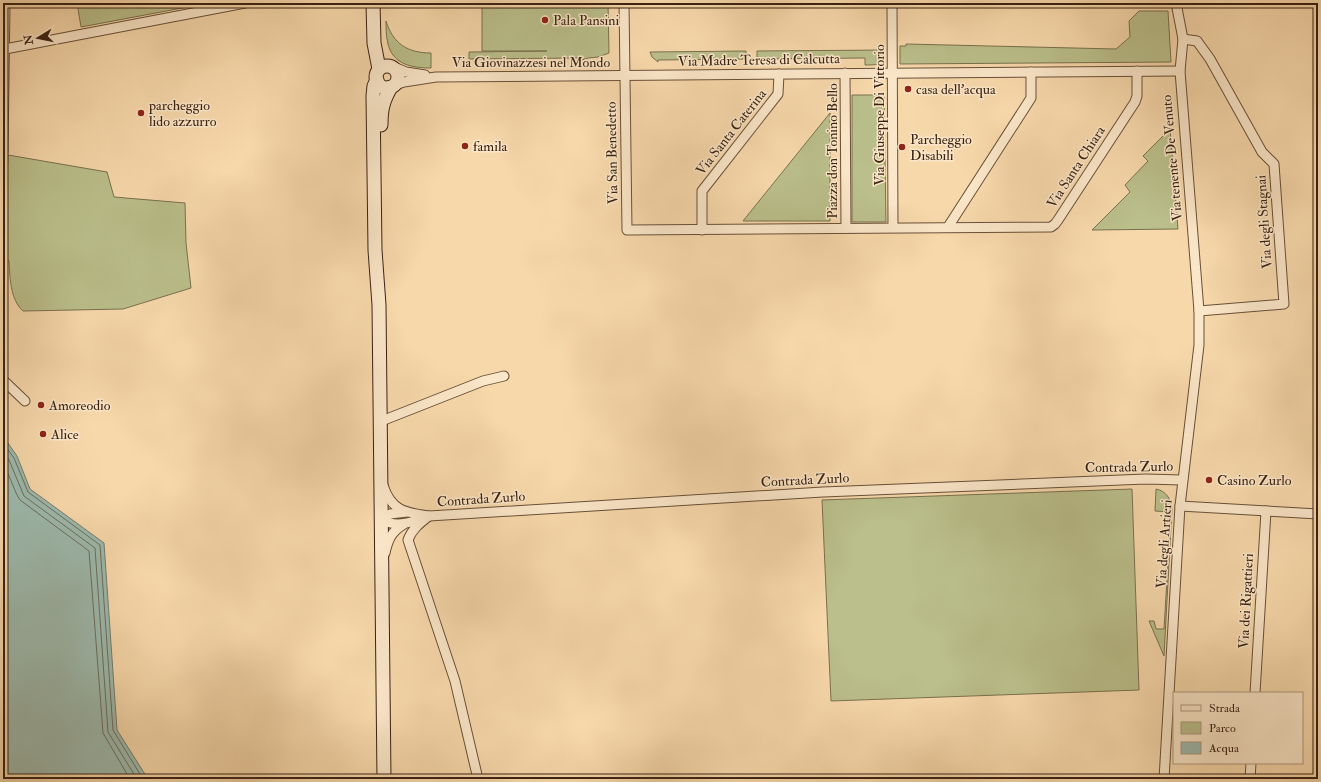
<svg xmlns="http://www.w3.org/2000/svg" width="1321" height="782" viewBox="0 0 1321 782" font-family="'IM FELL Double Pica',serif">
  <style>
    .green { fill: #babf8b; stroke: #7a704e }
    .water { fill: #9db9ac; stroke: #757d6e }
    .lines { fill: none; stroke-linecap: round; stroke-linejoin: round }
    .shore { stroke: #6c6e5f; stroke-width: 1 }
    .minor-casing { stroke: #695038; stroke-width: 11 }
    .secondary-casing { stroke: #3a2212; stroke-width: 15 }
    .minor { stroke: #fae6c8; stroke-width: 9 }
    .secondary { stroke: #fae6c8; stroke-width: 13 }
    .poi-dot { fill: #8f2418; stroke: #fae6c8; stroke-width: 1.5 }
    .labels { text-anchor: middle; dominant-baseline: central; stroke-width: 3; stroke-linejoin: round; paint-order: stroke }
    .poi-label { font-size: 14px; fill: #3a2212; stroke: #fae6c8; text-anchor: start }
    .street-label { font-size: 14px; fill: #3a2212; stroke: #fae6c8 }
  </style>
  <rect width="100%" height="100%" fill="#f7d8ab"/>
  <filter id="stains"><feTurbulence type="fractalNoise" baseFrequency=".005" numOctaves="4"/><feColorMatrix values="0 0 0 0 .2 0 0 0 0 .09 0 0 0 0 .02 0 0 0 .5 -.17"/></filter>
  <radialGradient id="worn" r=".72"><stop offset=".6" stop-color="#630" stop-opacity="0"/><stop offset="1" stop-color="#630" stop-opacity=".3"/></radialGradient>
  <g class="green">
    <polygon points="77,3 209,3 81,27"/>
    <polygon points="482,3 608,3 609,53 598,57 588,58 579,61 579,58 469,59 469,52 547,51 482,51"/>
    <polygon points="1139,11 1168,11 1171,62 900,64 900,46 906,46 906,44 1116,49 1130,37 1129,21"/>
    <path d="M386,21C393,44 408,53 431,53V68C413,68 393,65 388,44C386,36 386,28 386,21Z"/>
    <path d="M884,50C884,65 879,65 865,65V58L757,59V51Z"/>
    <polygon points="746,51 746,59 658,60 658,62 652,57 650,52"/>
    <polygon points="852,95 884,95 886,222 852,222"/>
    <polygon points="830,113 830,221 743,221"/>
    <polygon points="1170,129 1178,229 1092,230 1130,192 1125,185 1148,161 1143,156"/>
    <path d="M8,155L107,172L114,197L185,203L186,243L191,288L123,309L23,311C10,299 10,278 9,261L4,256Z"/>
    <polygon points="1132,489 1139,690 831,701 822,500"/>
    <path d="M1156,489C1166,491 1171,499 1172,508L1164,656L1149,621H1154L1156,629H1164L1171,512L1155,511Z"/>
  </g>
  <polygon class="water" points="3,436 17,456 30,489 104,543 117,730 148,779 3,779"/>
  <g class="lines">
    <g class="shore">
      <polyline points="3,443 14,458 28,492 100,545 113,730 143,779"/>
      <polyline points="3,451 9,460 24,496 95,548 108,732 137,779"/>
      <polyline points="3,462 17,495 20,500 89,551 103,733 130,779"/>
    </g>
    <defs>
      <g id="minor">
        <polyline points="624,3 627,230 1051,227 1055,224 1058,220 1135,102 1137,96 1137,71"/>
        <polyline points="892,3 893,227"/>
        <polyline points="1183,39 1197,41 1210,59 1262,152 1274,164 1284,304 1199,311"/>
        <polyline points="5,49 245,3"/>
        <polyline points="394,67 406,72 425,75"/>
        <polyline points="845,73 846,228"/>
        <polyline points="395,85 404,82 436,77 1180,71"/>
        <polyline points="3,152 5,3"/>
        <polyline points="948,227 1031,98 1031,72"/>
        <polyline points="702,230 702,191 778,94 779,74"/>
        <polyline points="3,380 25,401"/>
        <polyline points="379,422 483,381 504,376"/>
        <path d="M383,485C391,511 406,513 429,516L823,492L1146,479L1182,480"/>
        <polyline points="1180,506 1318,514"/>
        <path d="M407,512L390,514L381,519C395,528 409,523 424,518"/>
        <path d="M429,516C420,523 412,529 408,540L455,681L478,779"/>
        <path d="M385,553C388,539 392,531 404,524"/>
        <polyline points="1255,693 1266,511"/>
        <polyline points="1164,779 1180,506 1199,345 1199,311 1180,71 1183,39 1176,3"/>
        <polyline points="1250,779 1251,763"/>
      </g>
      <g id="secondary">
        <polyline points="373,3 374,43 379,69"/>
        <circle cx="387" cy="77" r="11"/>
        <polyline points="377,80 374,86 373,96 375,250 379,305 384,779"/>
        <path d="M381,125C381,109 383,101 391,87"/>
      </g>
    </defs>
    <use href="#minor" class="minor-casing"/>
    <use href="#secondary" class="secondary-casing"/>
    <use href="#minor" class="minor"/>
    <use href="#secondary" class="secondary"/>
  </g>
  <g class="poi-dot">
    <circle cx="545" cy="20" r="4"/>
    <circle cx="908" cy="89" r="4"/>
    <circle cx="141" cy="113" r="4"/>
    <circle cx="465" cy="146" r="4"/>
    <circle cx="902" cy="147" r="4"/>
    <circle cx="41" cy="405" r="4"/>
    <circle cx="43" cy="434" r="4"/>
    <circle cx="1209" cy="480" r="4"/>
  </g>
  <g class="labels">
    <g class="poi-label">
      <text x="553" y="20">Pala Pansini</text>
      <text x="916" y="89">casa dell'acqua</text>
      <text x="149" y="105">parcheggio<tspan x="149" dy="16">lido azzurro</tspan></text>
      <text x="910" y="139">Parcheggio<tspan x="910" dy="16">Disabili</tspan></text>
      <text x="473" y="146">famila</text>
      <text x="49" y="405">Amoreodio</text>
      <text x="51" y="434">Alice</text>
      <text x="1217" y="480">Casino Zurlo</text>
    </g>
    <g class="street-label">
      <text transform="translate(759 60) rotate(-1)">Via Madre Teresa di Calcutta</text>
      <text x="531" y="62">Via Giovinazzesi nel Mondo</text>
      <text transform="translate(879 115) rotate(-90)">Via Giuseppe Di Vittorio</text>
      <text transform="translate(731 132) rotate(-52)">Via Santa Caterina</text>
      <text transform="translate(832 151) rotate(-90)">Piazza don Tonino Bello</text>
      <text transform="translate(612 153) rotate(-91)">Via San Benedetto</text>
      <text transform="translate(1172 158) rotate(-95)">Via tenente De Venuto</text>
      <text transform="translate(1076 167) rotate(-57)">Via Santa Chiara</text>
      <text transform="translate(1264 222) rotate(-94)">Via degli Stagnai</text>
      <text transform="translate(1129 467) rotate(-1)">Contrada Zurlo</text>
      <text transform="translate(805 480) rotate(-3)">Contrada Zurlo</text>
      <text transform="translate(481 499) rotate(-4)">Contrada Zurlo</text>
      <text transform="translate(1164 544) rotate(-86)">Via degli Artieri</text>
      <text transform="translate(1246 601) rotate(-87)">Via dei Rigattieri</text>
    </g>
  </g>
  <rect width="1321" height="782" fill="none" stroke="#f7d8ab" stroke-width="16"/>
  <rect x="4" y="4" width="1313" height="774" fill="none" stroke="#3a2212" stroke-width="2"/>
  <rect x="8" y="8" width="1305" height="766" fill="none" stroke="#3a2212"/>
  <rect x="1173" y="692" width="130" height="72" fill="#fae6c8" stroke="#ad987f"/>
  <rect x="1181" y="705" width="20" height="6" fill="#fae6c8" stroke="#ad987f"/>
  <text x="1209" y="712" font-size="12" fill="#3a2212">Strada</text>
  <rect x="1181" y="722" width="20" height="12" fill="#babf8b" stroke="#ad987f"/>
  <text x="1209" y="732" font-size="12" fill="#3a2212">Parco</text>
  <rect x="1181" y="742" width="20" height="12" fill="#9db9ac" stroke="#ad987f"/>
  <text x="1209" y="752" font-size="12" fill="#3a2212">Acqua</text>
  <g transform="translate(38 38) rotate(260)" stroke="#fae6c8" stroke-width="3" paint-order="stroke">
  <path d="M0-3L7 15L0 10L-7 15Z" fill="#3a2212"/>
  <text y="-6" font-size="11" font-weight="bold" text-anchor="middle" fill="#3a2212">N</text>
  </g>
  <rect width="100%" height="100%" filter="url(#stains)"/>
  <rect width="100%" height="100%" fill="url(#worn)"/>
</svg>
